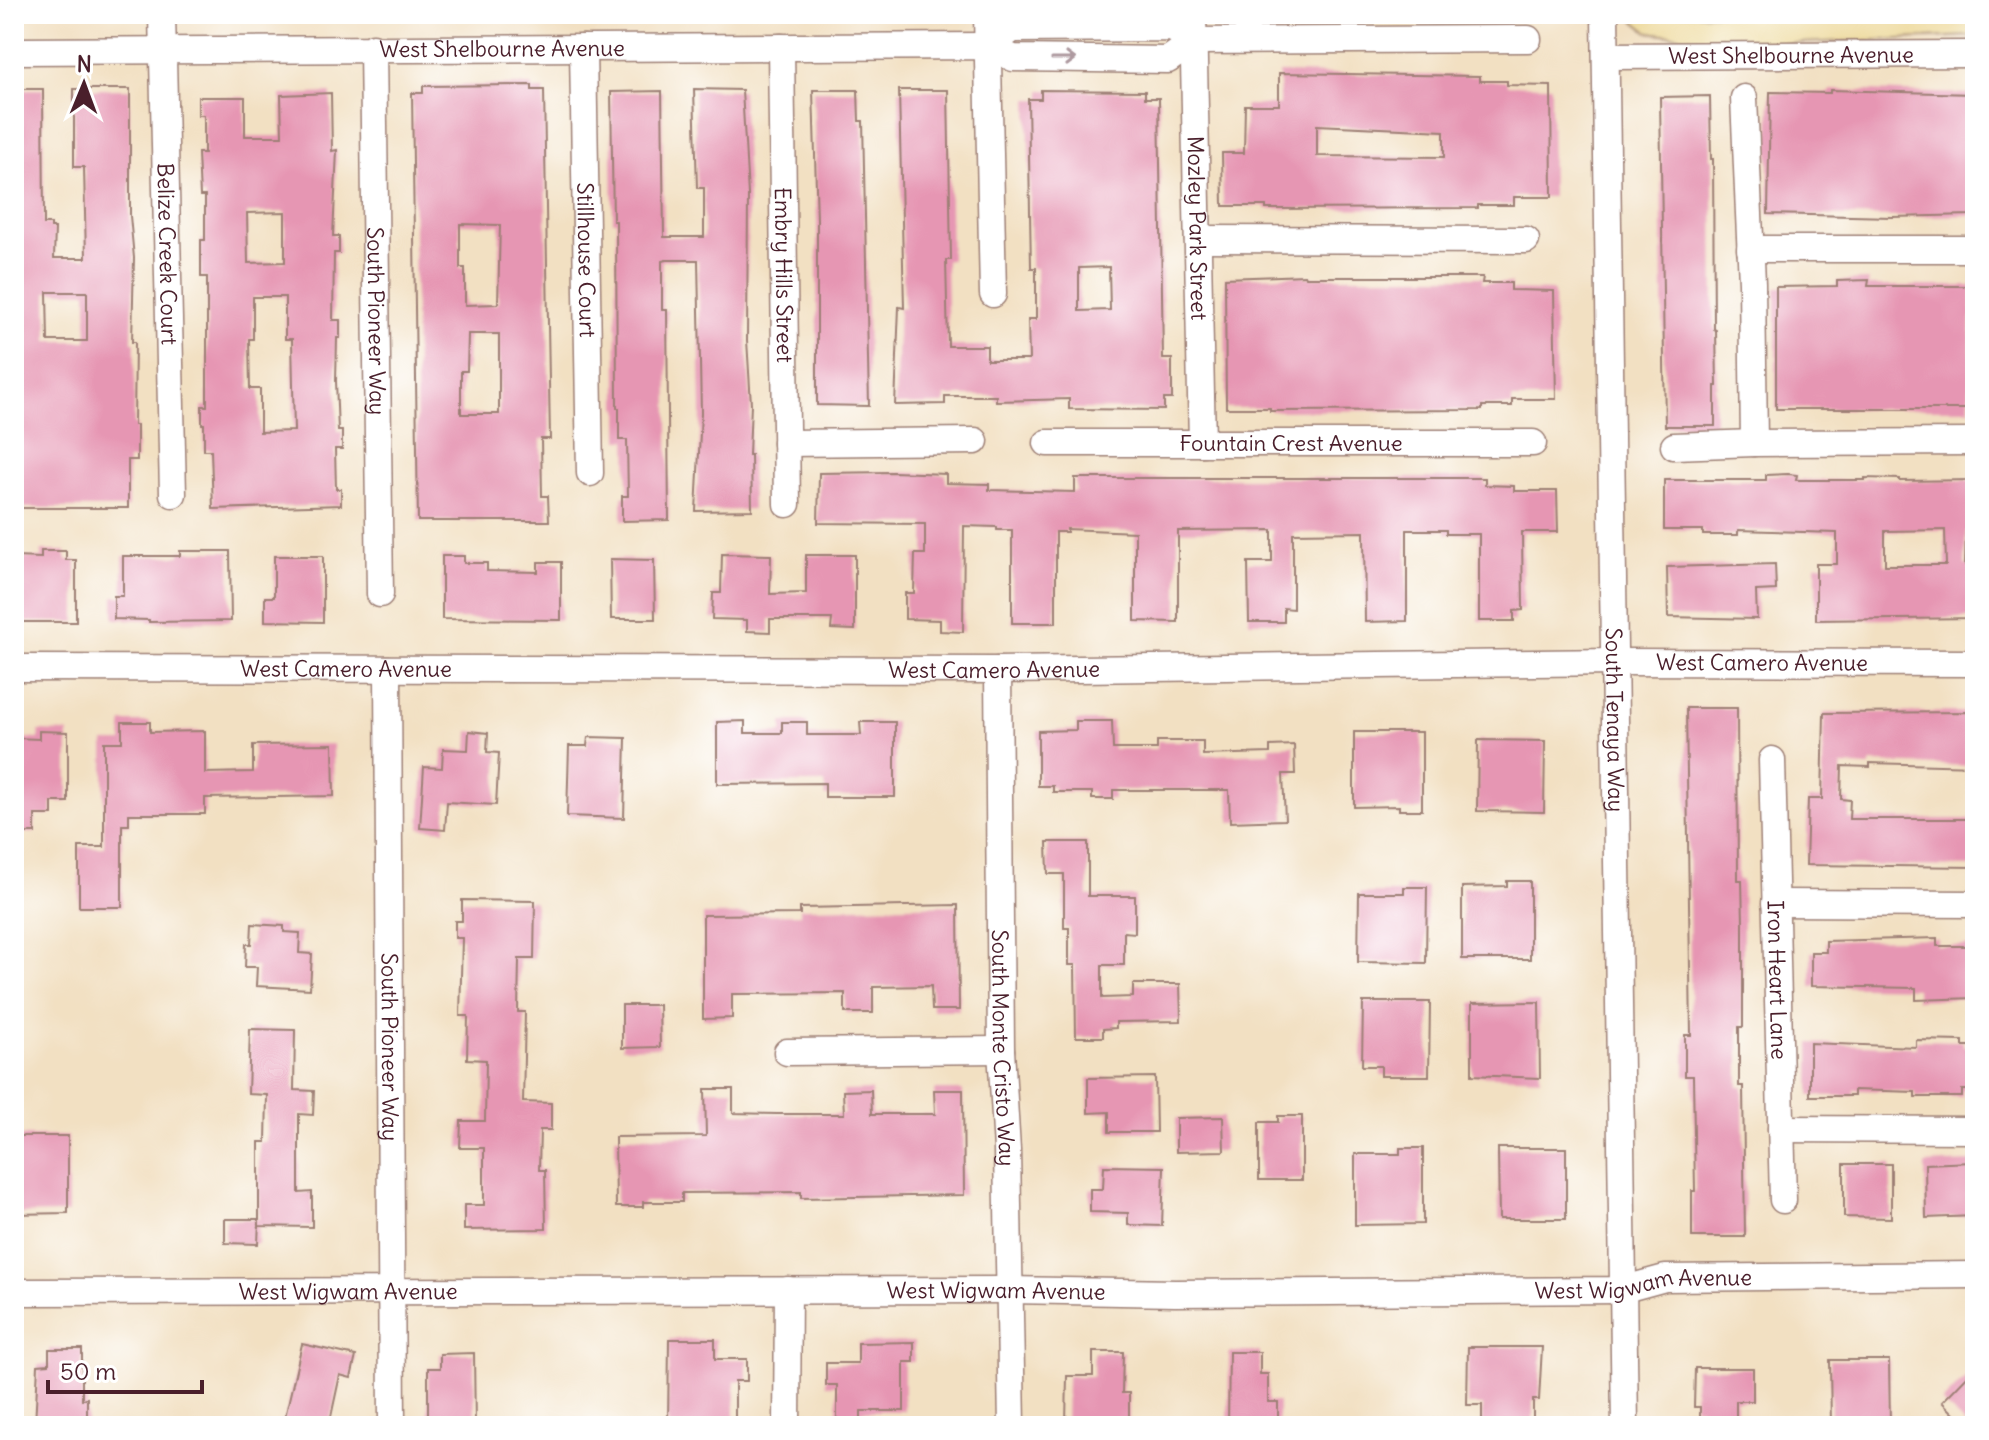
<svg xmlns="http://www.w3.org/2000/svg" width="1989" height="1440" viewBox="0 0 1989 1440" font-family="Delius,sans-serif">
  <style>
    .sand { fill: #eeda9e; stroke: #9c7c64; stroke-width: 2 }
    .building { fill: #e696b3; fill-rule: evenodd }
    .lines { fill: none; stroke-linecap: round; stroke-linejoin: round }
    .minor-casing { stroke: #9e8076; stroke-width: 29 }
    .minor { stroke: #fff; stroke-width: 26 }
    .oneway { stroke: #ae9aa0 }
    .labels { text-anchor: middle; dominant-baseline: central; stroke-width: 8; stroke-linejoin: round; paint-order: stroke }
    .street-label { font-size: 22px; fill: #4a1f2b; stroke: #fff }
  </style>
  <rect width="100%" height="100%" fill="#fff"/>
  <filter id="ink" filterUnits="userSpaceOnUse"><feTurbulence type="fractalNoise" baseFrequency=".0125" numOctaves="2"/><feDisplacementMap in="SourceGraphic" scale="16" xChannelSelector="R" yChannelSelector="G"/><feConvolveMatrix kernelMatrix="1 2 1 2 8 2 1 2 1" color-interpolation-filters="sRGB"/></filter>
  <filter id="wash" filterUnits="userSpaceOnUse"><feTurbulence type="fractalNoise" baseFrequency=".006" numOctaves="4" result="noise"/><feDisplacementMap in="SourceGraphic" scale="32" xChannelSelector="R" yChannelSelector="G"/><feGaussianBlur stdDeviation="1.8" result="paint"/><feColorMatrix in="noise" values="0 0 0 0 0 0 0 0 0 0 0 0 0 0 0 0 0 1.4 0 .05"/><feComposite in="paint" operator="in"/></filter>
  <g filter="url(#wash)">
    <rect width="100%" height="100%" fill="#f2e0c2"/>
    <polygon class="sand" points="1626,14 1975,14 1975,36 1750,45 1648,32"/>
    <g id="blocks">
      <g class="building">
        <path d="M1279,73L1480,76V81H1507V85L1551,86L1552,197H1514V205H1478V208L1266,209V206H1223L1222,153H1244L1245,105H1279ZM1317,125L1444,131V157L1317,156Z"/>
        <path d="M532,85V90H544L550,439H541L542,496H548L549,521H418L412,93H423V86ZM460,224L500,225L498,304L465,305V268H460ZM468,334H499V414H461V371H467Z"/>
        <path d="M14,89H43L44,224H51V228H55L54,258H86L84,167H74V89H130V216L134,258L132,342H135L134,425H137V460H128V508H14ZM47,292H87V341H48Z"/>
        <polygon points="694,89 742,90 748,195 747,340 751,404 749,455 751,455 752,510 696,511 701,413 698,260 666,260 662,261 662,310 667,310 669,520 622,521 622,496 628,496 627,440 619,440 619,408 617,408 616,221 613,221 611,92 662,91 664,237 704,237 704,188 697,188"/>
        <polygon points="813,90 858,90 859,121 863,121 869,406 817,405 817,220"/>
        <path d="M899,90H948L951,260H946L948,346H987V360H1029L1028,319H1036V268H1031L1028,99H1041V90L1145,91V98H1159L1163,359H1172V399H1164V410L1069,409V399L996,401V396H945V404L895,405L899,307L904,308ZM1109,267L1110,310L1079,311V268Z"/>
        <polygon points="1830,90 1972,94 1972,215 1892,217 1768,214 1770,92 1830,93"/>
        <path d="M331,93L332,151L337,150L333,236H339V253H334L333,320H340V338H337L336,381L338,431H342V449H335L336,489H341V505L213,509L211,450H204V424H202V406H207V277H201V240H205V196H200L198,153H204V115H198V97H245V136H282L281,95ZM285,212V262L248,263L247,213ZM253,297H285V339H292L294,431L260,432V389H250L249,339H253Z"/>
        <polygon points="1710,96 1711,159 1713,159 1714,329 1716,330 1717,386 1715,386 1715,426 1665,426 1660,97"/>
        <polygon points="1305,275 1306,277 1483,277 1482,283 1511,283 1511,290 1554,291 1556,399 1512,399 1512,406 1482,406 1482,410 1270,411 1270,408 1226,408 1225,278"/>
        <polygon points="1869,280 1868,286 1972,286 1969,409 1776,409 1776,287 1837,286 1837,281"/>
        <polygon points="893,472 946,474 946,483 989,484 989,490 1075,492 1075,478 1485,478 1485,485 1514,486 1514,491 1557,491 1558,532 1522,532 1523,610 1514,611 1514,621 1479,621 1479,534 1446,534 1446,530 1407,530 1407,621 1365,622 1364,532 1293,533 1293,609 1284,608 1284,622 1249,622 1248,562 1272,562 1272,530 1178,531 1178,622 1135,621 1135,532 1067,529 1067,532 1056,532 1056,623 1012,623 1012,530 997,530 997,527 964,526 963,632 940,631 940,620 905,619 905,593 914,593 915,554 925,554 925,524 818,523 819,473"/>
        <path d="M1788,474L1797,475L1796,480H1865V478L1900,479V481L1975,480V530H1966L1965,565H1975V618L1816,620V564H1837V533L1738,530V535H1703V530H1664V480H1766V475ZM1945,530L1946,565H1885V531Z"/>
        <polygon points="41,551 66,551 66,560 76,560 76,622 14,622 14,557 41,558"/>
        <polygon points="180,551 230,551 231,621 149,622 149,620 114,619 114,596 123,596 123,556 180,556"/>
        <polygon points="722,554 771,555 770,594 806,593 806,555 855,555 855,630 831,629 832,619 770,619 770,632 747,631 747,620 712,619 713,593 721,593"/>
        <polygon points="274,556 323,556 323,622 265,621 265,597 274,597"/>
        <polygon points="442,556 464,556 464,563 487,563 487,571 538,572 538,562 561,562 561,620 442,619"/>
        <polygon points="610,559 654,560 655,619 611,619"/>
        <polygon points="1775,564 1776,590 1756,591 1757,619 1668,617 1667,567"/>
        <polygon points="1686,708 1737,708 1738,880 1742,880 1743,924 1743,1027 1739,1027 1739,1086 1743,1086 1745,1237 1692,1237 1692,1191 1695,1191 1693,1076 1685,1076 1685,1035 1691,1035"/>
        <polygon points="1975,712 1975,766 1870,763 1870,767 1842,766 1841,799 1850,800 1849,819 1975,819 1975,867 1806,865 1808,799 1822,799 1824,713"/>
        <polygon points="745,721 745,733 782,733 782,722 807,722 807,735 861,735 860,722 895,722 895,797 825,797 825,783 717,784 717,722"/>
        <polygon points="1076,721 1112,721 1113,749 1157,749 1157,741 1203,741 1203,755 1270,753 1270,746 1294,745 1295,774 1283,774 1285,820 1230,822 1229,790 1113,790 1113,799 1092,799 1092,792 1053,792 1053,786 1038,786 1038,731 1076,730"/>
        <polygon points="122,722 150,722 150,732 205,731 205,773 253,772 253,745 333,744 334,796 205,798 205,814 129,814 129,825 122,825 122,907 79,907 79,847 104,847 104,742 122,742"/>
        <polygon points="39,731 68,732 68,802 52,802 52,815 35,815 35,833 14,833 14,738 39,739"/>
        <polygon points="469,731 488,733 487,752 499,753 496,805 447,802 445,830 420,828 424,767 442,768 443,749 468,750"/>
        <polygon points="1354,732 1422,732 1422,810 1399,810 1399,806 1354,807"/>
        <polygon points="588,737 626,738 624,818 567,816 569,746 587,746"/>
        <polygon points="1478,740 1545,741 1544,812 1477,811"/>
        <polygon points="1047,842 1088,842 1088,896 1135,896 1135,933 1124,932 1124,965 1102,965 1102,998 1133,997 1133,984 1180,984 1181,1021 1116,1022 1116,1028 1103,1029 1103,1037 1076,1037 1075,965 1069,965 1069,928 1064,928 1064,874 1048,874"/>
        <polygon points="1507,881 1530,881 1530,959 1462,959 1462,887 1507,886"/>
        <polygon points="1404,887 1427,887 1426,963 1358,962 1359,893 1404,893"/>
        <polygon points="462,900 535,901 534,959 519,959 518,1012 525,1012 523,1102 551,1103 551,1130 540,1130 539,1170 545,1170 546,1229 464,1230 464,1205 484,1205 484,1148 460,1148 461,1121 485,1121 486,1060 467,1059 468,1016 460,1016 462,938 455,938 455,921 462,921"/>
        <polygon points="958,905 959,1010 932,1010 931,986 873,987 873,1013 845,1013 845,993 732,994 732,1018 703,1019 703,915 800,914 800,908"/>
        <polygon points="252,924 284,926 284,932 300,933 299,953 312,954 310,989 256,986 257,967 245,967 246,944 251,944"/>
        <polygon points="1937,938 1937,946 1975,946 1975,998 1916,1000 1916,988 1811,986 1811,952 1826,952 1826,941"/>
        <polygon points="1363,1002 1430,1002 1429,1076 1381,1076 1381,1066 1362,1066"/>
        <polygon points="1539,1002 1540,1078 1472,1075 1472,1003"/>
        <polygon points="622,1005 659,1005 660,1047 622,1048"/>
        <polygon points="250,1029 295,1030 294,1090 314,1091 313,1115 299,1114 299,1193 312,1192 312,1227 259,1226 259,1142 266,1142 267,1095 248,1094"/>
        <polygon points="1916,1040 1963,1041 1963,1046 1975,1046 1975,1090 1962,1090 1962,1097 1915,1097 1915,1092 1854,1090 1854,1096 1810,1096 1810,1043 1916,1047"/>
        <polygon points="1155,1077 1156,1132 1109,1132 1109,1112 1088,1113 1088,1078"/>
        <polygon points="705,1089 733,1089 733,1113 777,1114 844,1114 843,1091 871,1090 872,1114 935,1114 934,1090 963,1090 964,1195 801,1198 801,1192 682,1193 682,1202 643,1202 643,1207 616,1207 615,1137 706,1136"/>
        <polygon points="1278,1116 1302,1116 1302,1180 1259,1180 1259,1122 1278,1122"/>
        <polygon points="1223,1117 1224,1151 1176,1152 1176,1118"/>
        <polygon points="14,1136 68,1136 68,1213 14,1214"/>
        <polygon points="1400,1148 1423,1148 1423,1224 1355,1225 1355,1154 1400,1154"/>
        <polygon points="1498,1148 1566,1148 1566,1219 1499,1219"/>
        <polygon points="1972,1162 1974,1216 1926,1218 1925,1164"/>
        <polygon points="1844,1164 1891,1164 1891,1218 1844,1217"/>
        <polygon points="1104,1166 1164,1167 1162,1226 1128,1225 1128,1213 1090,1212 1090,1189 1103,1189"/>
        <polygon points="225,1219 259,1219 258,1244 225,1243"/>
        <polygon points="669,1339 715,1339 715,1359 747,1359 747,1381 735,1381 735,1426 668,1426"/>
        <polygon points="914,1342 914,1362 904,1362 904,1411 861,1411 861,1420 837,1420 837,1385 826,1385 826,1363 858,1363 858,1343"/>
        <polygon points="302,1344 356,1356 351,1378 340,1375 329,1426 283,1426"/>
        <polygon points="1468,1347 1542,1347 1539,1400 1533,1400 1533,1426 1482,1426 1482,1405 1467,1405"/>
        <polygon points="49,1349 82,1349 82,1399 87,1398 87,1426 35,1426 38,1365 49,1364"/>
        <polygon points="1093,1352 1123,1352 1122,1393 1129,1393 1129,1423 1126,1423 1126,1426 1066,1423 1067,1376 1093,1376"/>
        <polygon points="1229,1352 1260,1352 1260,1374 1268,1374 1268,1402 1278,1402 1278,1426 1228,1426"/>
        <polygon points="474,1353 475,1426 428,1426 428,1368 440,1368 440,1354"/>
        <polygon points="1830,1360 1889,1360 1890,1426 1831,1426"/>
        <polygon points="1695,1368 1753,1368 1753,1401 1736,1401 1736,1426 1700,1426 1700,1407 1694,1407"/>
        <polygon points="1975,1368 1975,1426 1966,1426 1942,1402"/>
      </g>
    </g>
  </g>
  <g filter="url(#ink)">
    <use href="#blocks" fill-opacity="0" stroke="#9e8076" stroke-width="2"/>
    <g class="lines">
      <defs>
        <g id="minor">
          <path id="s1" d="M162,14L173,494"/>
          <polyline points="987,14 993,294"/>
          <path id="s2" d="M1193,14L1202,443"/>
          <path id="s3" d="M1605,14L1625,1426"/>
          <polyline points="988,46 1013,29 1172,28 1194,41 1528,39"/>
          <path id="s4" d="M373,47L380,594"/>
          <path id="s5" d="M781,47L787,504"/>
          <path id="s6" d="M583,48L590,473"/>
          <path id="s7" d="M14,51L988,46L1013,58L1168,60L1194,41"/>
          <path id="s8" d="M1607,56L1975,54"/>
          <polyline points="1744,98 1752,283 1754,443"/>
          <polyline points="1198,239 1526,240"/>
          <polyline points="1750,249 1975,249"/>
          <polyline points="786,443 975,441"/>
          <path id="s9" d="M1047,443H1533"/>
          <polyline points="1674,446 1754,443 1975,442"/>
          <path id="s10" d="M14,668L998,670L1615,662L1975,663"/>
          <path id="s11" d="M388,669L392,1426"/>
          <path id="s12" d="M998,670L1001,1050L1007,1150L1012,1426"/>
          <path id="s13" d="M1772,760L1783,1200"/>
          <polyline points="1775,903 1975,904"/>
          <polyline points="787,1052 1001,1050"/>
          <polyline points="1781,1129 1975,1130"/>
          <path id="s14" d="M14,1292L1009,1290L1175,1293L1621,1290L1665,1278L1975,1275"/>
          <polyline points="787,1426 788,1290"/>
        </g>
      </defs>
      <use href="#minor" class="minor-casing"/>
      <use href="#minor" class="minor"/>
    </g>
    <defs><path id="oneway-shaft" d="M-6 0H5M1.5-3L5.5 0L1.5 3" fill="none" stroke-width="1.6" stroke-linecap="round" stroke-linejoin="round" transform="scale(2)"/></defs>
    <use class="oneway" href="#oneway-shaft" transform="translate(1064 59)"/>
  </g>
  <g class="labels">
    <g class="street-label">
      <text stroke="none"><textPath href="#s7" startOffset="488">West Shelbourne Avenue</textPath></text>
      <text stroke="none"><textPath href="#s8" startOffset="184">West Shelbourne Avenue</textPath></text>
      <text stroke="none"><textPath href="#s2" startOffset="214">Mozley Park Street</textPath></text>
      <text stroke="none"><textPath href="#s1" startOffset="240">Belize Creek Court</textPath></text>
      <text stroke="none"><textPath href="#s6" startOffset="212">Stillhouse Court</textPath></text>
      <text stroke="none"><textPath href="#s5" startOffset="228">Embry Hills Street</textPath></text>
      <text stroke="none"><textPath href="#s4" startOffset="274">South Pioneer Way</textPath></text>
      <text stroke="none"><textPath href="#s9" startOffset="244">Fountain Crest Avenue</textPath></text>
      <text stroke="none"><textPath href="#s10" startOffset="1748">West Camero Avenue</textPath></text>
      <text stroke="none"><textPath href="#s10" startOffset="332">West Camero Avenue</textPath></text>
      <text stroke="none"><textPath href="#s10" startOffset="980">West Camero Avenue</textPath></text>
      <text stroke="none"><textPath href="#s3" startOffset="706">South Tenaya Way</textPath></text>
      <text stroke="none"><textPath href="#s13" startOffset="220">Iron Heart Lane</textPath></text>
      <text stroke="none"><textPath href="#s11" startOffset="378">South Pioneer Way</textPath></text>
      <text stroke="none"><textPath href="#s12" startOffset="378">South Monte Cristo Way</textPath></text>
      <text stroke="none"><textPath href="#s14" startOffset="1630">West Wigwam Avenue</textPath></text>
      <text stroke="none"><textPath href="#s14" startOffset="334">West Wigwam Avenue</textPath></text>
      <text stroke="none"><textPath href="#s14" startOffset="982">West Wigwam Avenue</textPath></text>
    </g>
  </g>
  <rect width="1989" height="1440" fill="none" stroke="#fff" stroke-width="48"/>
  <g transform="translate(84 84) rotate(1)" stroke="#ffffff" stroke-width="6" paint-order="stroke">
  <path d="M0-6L14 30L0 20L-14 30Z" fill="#4a1f2b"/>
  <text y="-12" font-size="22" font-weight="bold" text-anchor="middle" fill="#4a1f2b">N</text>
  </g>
  <path d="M48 1380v12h154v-12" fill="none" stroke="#4a1f2b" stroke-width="4"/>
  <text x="60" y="1380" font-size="24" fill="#4a1f2b" stroke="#ffffff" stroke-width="6" paint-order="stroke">50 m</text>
</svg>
